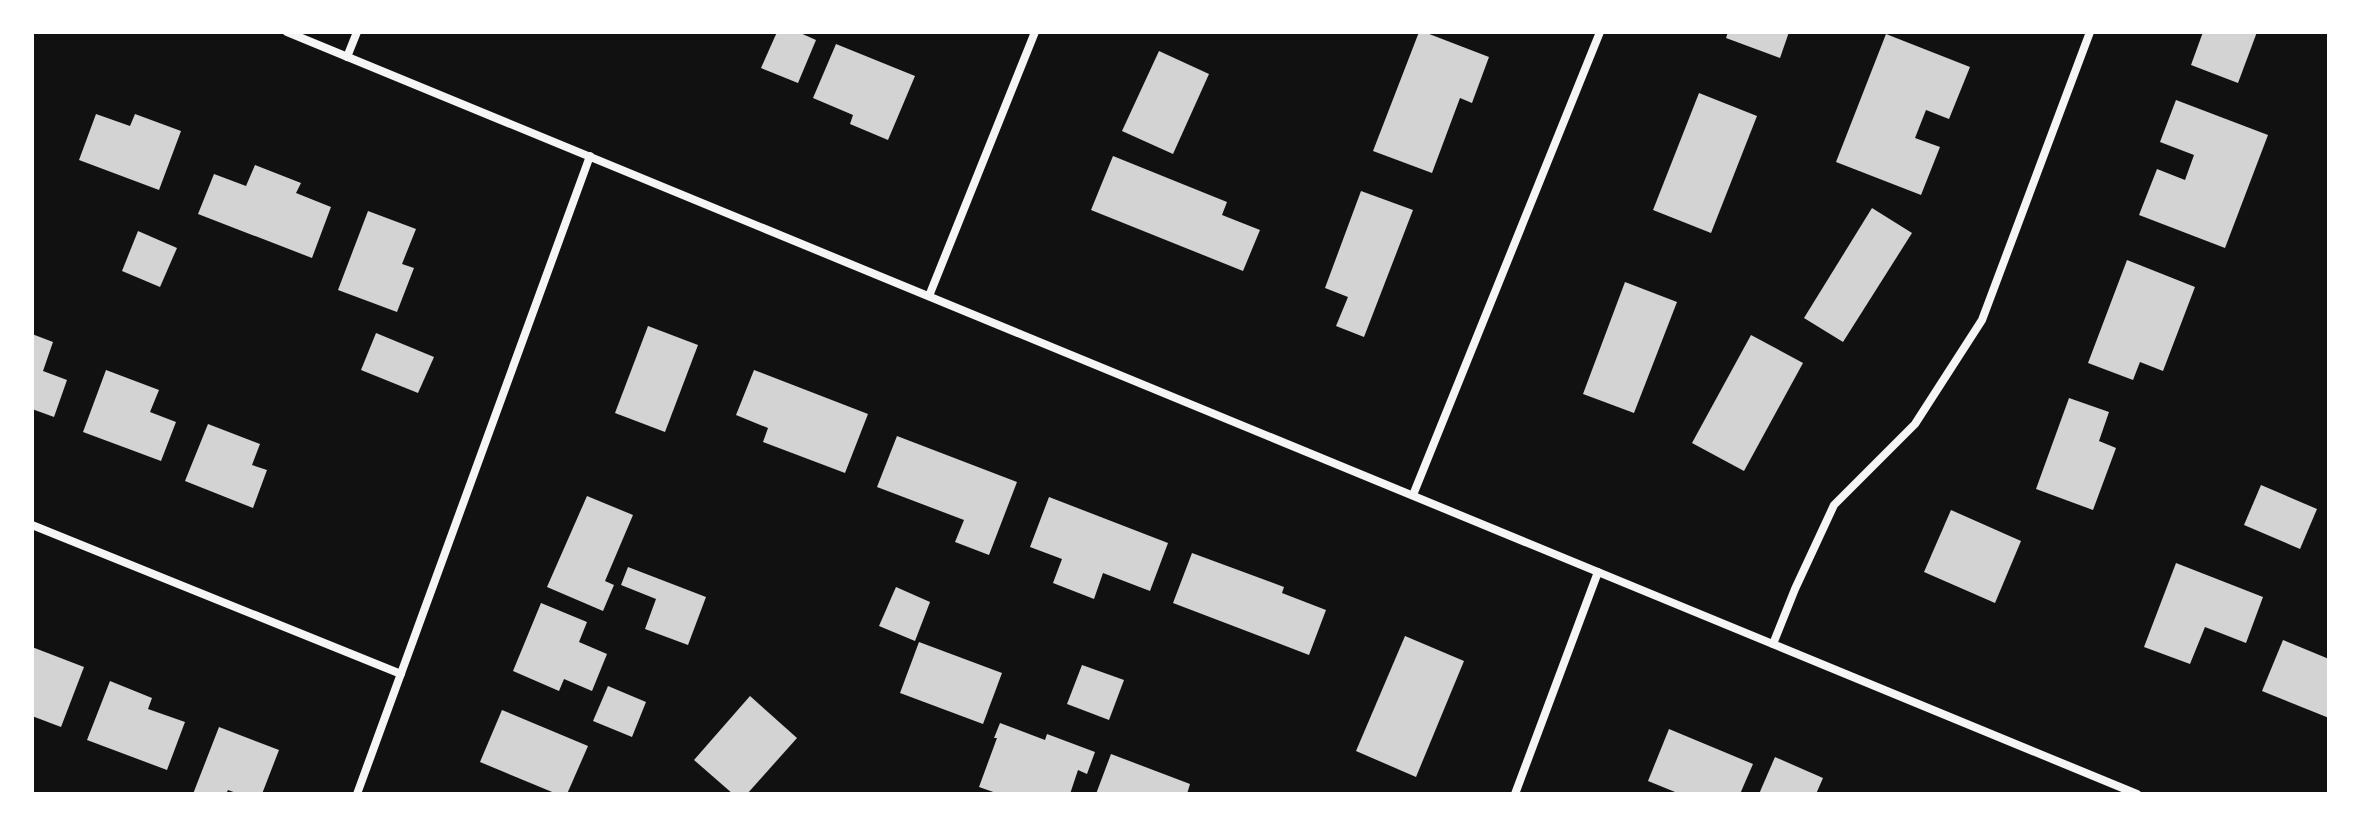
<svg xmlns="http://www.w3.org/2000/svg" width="2361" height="826" viewBox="0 0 2361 826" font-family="Figtree,sans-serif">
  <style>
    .building { fill: #d3d3d3 }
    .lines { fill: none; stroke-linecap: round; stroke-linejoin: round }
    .minor { stroke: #f5f5f5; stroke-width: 8 }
  </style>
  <rect width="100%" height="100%" fill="#111"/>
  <g class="building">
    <polygon points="777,32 798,32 816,40 798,83 761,68"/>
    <polygon points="1419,32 1424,32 1489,57 1472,103 1460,98 1432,173 1373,151"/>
    <polygon points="1728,32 1789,32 1780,58 1726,38"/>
    <polygon points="2203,32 2257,32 2238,83 2191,65"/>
    <polygon points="1886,34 1970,67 1949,119 1926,110 1915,138 1940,147 1921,195 1836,162"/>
    <polygon points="836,44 915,76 888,140 850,124 853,115 813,98"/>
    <polygon points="1159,51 1209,74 1173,154 1122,131"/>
    <polygon points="1699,93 1757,116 1711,233 1653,210"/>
    <polygon points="2176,100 2268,135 2225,248 2139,215 2157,169 2185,180 2194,155 2160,142"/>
    <polygon points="96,114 130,126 135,114 181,131 159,190 79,160"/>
    <polygon points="1113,156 1227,202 1222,215 1260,230 1243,271 1091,210"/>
    <polygon points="255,165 301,183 296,193 331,207 312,258 198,214 214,174 246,186"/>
    <polygon points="1361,191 1413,210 1364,337 1336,326 1348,297 1325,288"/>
    <polygon points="1872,208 1912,233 1843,342 1804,318"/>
    <polygon points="368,211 416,229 402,264 414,268 397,312 338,290"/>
    <polygon points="138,231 177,248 160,287 122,271"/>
    <polygon points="2127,260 2195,287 2163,371 2140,362 2133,380 2088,363"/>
    <polygon points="1625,282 1677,302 1634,413 1583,394"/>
    <polygon points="648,326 698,345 665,432 615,413"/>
    <polygon points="376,333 434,357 418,393 361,370"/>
    <polygon points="32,334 53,342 43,371 67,380 54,417 32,409"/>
    <polygon points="1751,335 1803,363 1744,471 1692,443"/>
    <polygon points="106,370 159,390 150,412 176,422 161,461 83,432"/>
    <polygon points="754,370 868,414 845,473 763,442 768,428 736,415"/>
    <polygon points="2069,398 2109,412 2099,441 2116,448 2093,510 2036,489"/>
    <polygon points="208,424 260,444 252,465 267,470 253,508 185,481"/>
    <polygon points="897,436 1017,482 989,555 955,542 964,520 877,487"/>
    <polygon points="2261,485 2317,509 2300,549 2244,525"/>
    <polygon points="587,496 633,515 605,581 614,585 603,611 547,587"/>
    <polygon points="1049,497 1168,543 1150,591 1103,573 1094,599 1053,583 1062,559 1030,547"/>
    <polygon points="1951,510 2021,541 1995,603 1924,572"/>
    <polygon points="1192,553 1284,587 1282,593 1326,610 1309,655 1173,603"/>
    <polygon points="2176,563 2263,597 2246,643 2205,627 2190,664 2144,647"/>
    <polygon points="628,567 706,597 688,645 645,629 656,599 621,585"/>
    <polygon points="896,587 930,602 915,641 879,626"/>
    <polygon points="541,603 587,622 579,642 607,654 592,691 564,679 559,691 513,671"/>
    <polygon points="1405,636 1464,661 1416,777 1356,751"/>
    <polygon points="2283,640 2329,659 2329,718 2262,691"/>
    <polygon points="919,642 1002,673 983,724 900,693"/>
    <polygon points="32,647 84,667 61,727 32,716"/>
    <polygon points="1082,665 1124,680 1109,720 1067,704"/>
    <polygon points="110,681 152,698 148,709 185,722 167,770 87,740"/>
    <polygon points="608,686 646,702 632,737 593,721"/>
    <polygon points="750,696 797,738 747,794 733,794 694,760"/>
    <polygon points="502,710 588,746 567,794 557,794 480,762"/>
    <polygon points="1000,723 1045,740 1047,734 1095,752 1087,774 1078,770 1070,794 999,794 979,787 997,738 994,738"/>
    <polygon points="219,727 279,750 262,794 239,794 228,790 226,794 193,794"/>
    <polygon points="1669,729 1753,764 1740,794 1680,794 1648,781"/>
    <polygon points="1111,754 1190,784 1187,794 1096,794"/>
    <polygon points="1775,757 1823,778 1816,794 1759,794"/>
  </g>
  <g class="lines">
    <g class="minor">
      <polyline points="287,32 2137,794"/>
      <polyline points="347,57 357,32"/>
      <polyline points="929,296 1035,32"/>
      <polyline points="1413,495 1600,32"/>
      <polyline points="32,525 401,674"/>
      <polyline points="1773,644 1795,589 1834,505 1915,424 1982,320 2090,32"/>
      <polyline points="357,794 590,156"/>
      <polyline points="1515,794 1598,572"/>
    </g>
  </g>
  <rect width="2361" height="826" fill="none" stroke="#ffffff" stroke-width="68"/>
</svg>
